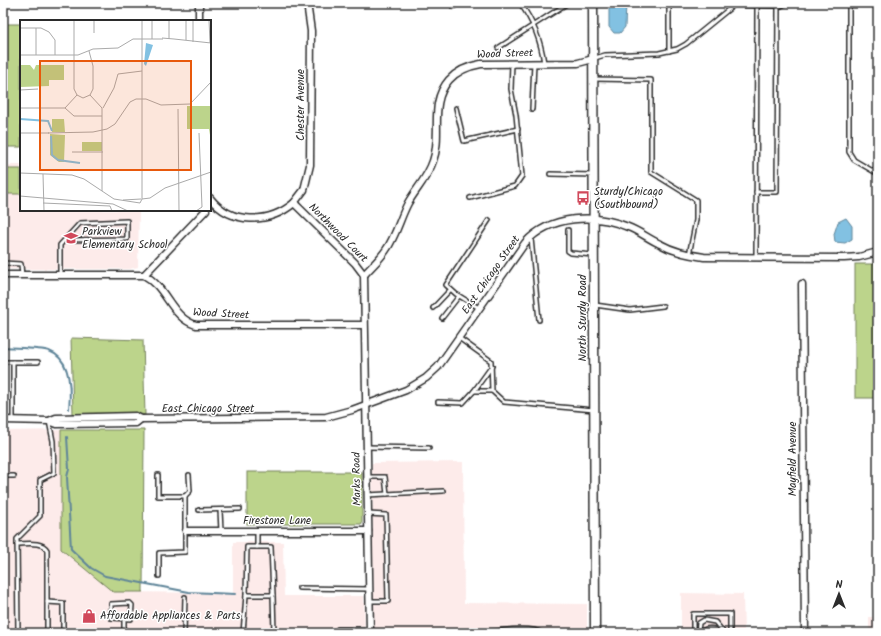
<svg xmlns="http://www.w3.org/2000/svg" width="881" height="636" viewBox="0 0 881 636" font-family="Kalam,sans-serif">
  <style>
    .built { fill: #fdebea }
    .green { fill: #bcd48b; stroke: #74805b }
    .water { fill: #82c1e2; stroke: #5f8599 }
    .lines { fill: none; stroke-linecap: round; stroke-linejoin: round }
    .stream { stroke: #5f8599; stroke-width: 2 }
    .service-casing { stroke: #2b2b2b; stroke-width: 6 }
    .minor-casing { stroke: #2b2b2b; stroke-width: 9 }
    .tertiary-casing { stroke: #2b2b2b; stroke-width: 11 }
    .service { stroke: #fff; stroke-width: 3 }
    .minor { stroke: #fff; stroke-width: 6 }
    .tertiary { stroke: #fff; stroke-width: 8 }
    .labels { text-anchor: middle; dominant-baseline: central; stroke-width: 3; stroke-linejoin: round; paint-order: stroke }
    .street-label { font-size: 11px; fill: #2b2b2b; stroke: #fff }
    .poi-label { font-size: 11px; fill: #2b2b2b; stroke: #fff; text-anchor: start }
    .inset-river { fill: none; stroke: #82c1e2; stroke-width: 2 }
    .inset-road { fill: none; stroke: #aaa; stroke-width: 1 }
    .view { fill: #e8590c; fill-opacity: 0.15; stroke: #e8590c; stroke-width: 2 }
    .inset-edge { fill: none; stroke: #2b2b2b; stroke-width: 2 }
  </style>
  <rect width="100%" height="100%" fill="#fff"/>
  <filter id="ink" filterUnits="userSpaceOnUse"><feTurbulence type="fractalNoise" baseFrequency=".025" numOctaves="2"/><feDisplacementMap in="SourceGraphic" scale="8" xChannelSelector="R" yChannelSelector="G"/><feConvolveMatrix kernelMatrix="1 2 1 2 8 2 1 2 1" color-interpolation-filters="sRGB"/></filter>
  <g filter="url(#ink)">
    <g class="built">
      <polygon points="3,165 21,165 21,210 139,210 138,267 130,269 3,269"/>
      <polygon points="61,430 61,549 113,592 233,593 233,542 283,542 284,596 364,596 365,633 3,633 3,431"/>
      <polygon points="463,462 464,603 587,604 587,633 374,633 372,463"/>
      <polygon points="681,593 743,594 744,633 681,633"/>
      <rect x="869" y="617" width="9" height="16"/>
    </g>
    <g class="green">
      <rect x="3" y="24" width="18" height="123"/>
      <rect x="3" y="169" width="18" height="25"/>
      <rect x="855" y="264" width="23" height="134"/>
      <polygon points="71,338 143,340 145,415 137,413 73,414"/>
      <polygon points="61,430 144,430 143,592 113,592 61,549"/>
      <rect x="247" y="472" width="115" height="52"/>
    </g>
    <g class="water">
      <polygon points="609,3 626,3 625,27 620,33 614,33 609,27"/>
      <polygon points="846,218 852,226 852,239 845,243 835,242 834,234 838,222"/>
    </g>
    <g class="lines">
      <g class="stream">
        <path d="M3,347C14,348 41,348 49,351C71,359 71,390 69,409"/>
        <polyline points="67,437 69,469 67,477 71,549 91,568 105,576 189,592 235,594"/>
      </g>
      <defs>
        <g id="service">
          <path d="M520,3C533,21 541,41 544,63"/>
          <polyline points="669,3 669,51"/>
          <polyline points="849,3 849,152 854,160 878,174"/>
          <polyline points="453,7 460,3"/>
          <polyline points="498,48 568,3"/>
          <polyline points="595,58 605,55 659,53 677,49 686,44 734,5 781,6 787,3"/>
          <polyline points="594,79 651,80 651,172 696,200 696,220 689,255"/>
          <polyline points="456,108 464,141 518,129"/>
          <polyline points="532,109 534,63"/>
          <polyline points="550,174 593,175"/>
          <polyline points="756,192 777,192 778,6"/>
          <polyline points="470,198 515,186 522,176 516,115 511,89 512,63"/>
          <polyline points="568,230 568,251 571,253 593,255"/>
          <polyline points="531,238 539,320"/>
          <polyline points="756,257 757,5"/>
          <polyline points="3,263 21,264 22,276"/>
          <polyline points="60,275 60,245 80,223 127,221 127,239 66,240"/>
          <polyline points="595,305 630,310 663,306"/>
          <polyline points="433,308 450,290"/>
          <polyline points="479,308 456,294 446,285 489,220"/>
          <polyline points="442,318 459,296"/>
          <polyline points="459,338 491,361 492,391 504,402 594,410"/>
          <polyline points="3,362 38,362"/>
          <polyline points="13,362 13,420"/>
          <polyline points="474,391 492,366"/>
          <polyline points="438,402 463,403 474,391 492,391"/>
          <polyline points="366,447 429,448"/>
          <polyline points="158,475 158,496 185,496 185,552 159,553 159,576"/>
          <polyline points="3,476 14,476"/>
          <polyline points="367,477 385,477 387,494"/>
          <polyline points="367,495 443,491"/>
          <polyline points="185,496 190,491 189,475"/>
          <polyline points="199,510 240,509"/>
          <polyline points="220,510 221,531"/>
          <polyline points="368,514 386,515 388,601 369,601"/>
          <polyline points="257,531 257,547"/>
          <path d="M17,544C27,544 42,541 47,550V633"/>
          <polyline points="299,588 369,589"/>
          <polyline points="246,595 247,547 271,547 273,595"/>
          <polyline points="47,602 63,603 63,633"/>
          <polygon points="130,603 132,605 131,619 111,618 111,604"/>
          <polyline points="124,619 124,633"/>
          <polyline points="338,629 370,629"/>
          <polyline points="222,632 222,633"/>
          <polyline points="18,633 17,539 40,516 40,480 54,473 53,441 49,421"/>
          <polyline points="184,633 185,597"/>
          <polyline points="243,633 246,595 273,595 274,633"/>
          <path d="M478,633C493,632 530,625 542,633"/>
          <polyline points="693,633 693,614 730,614 730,633"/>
          <polyline points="698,633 699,623 704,620 715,622 724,633"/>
          <path d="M700,633C706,627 714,627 720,633"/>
        </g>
        <g id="minor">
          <polyline points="199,21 199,3"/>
          <path d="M210,198C231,225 269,224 294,203L355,263L364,275L370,633"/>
          <polyline points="294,203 304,190 310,165 311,31 307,3"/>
          <path d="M3,275H144C167,287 171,318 196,325H364"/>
          <polyline points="144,275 206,210"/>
          <path d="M364,275C371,267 380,259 386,250C396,236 400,218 408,203C416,189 428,177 433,161C443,134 428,104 449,80C458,70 469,66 481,64L578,63L593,59"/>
          <polyline points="802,284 805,633"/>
          <path d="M3,420L49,421L56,418L136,416L141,419L326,417L352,410L406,390L426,378L438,367L525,243C550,215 595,213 628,227C639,231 649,239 660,244C674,252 689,255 704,257L844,258L859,257L878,252"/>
          <polyline points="49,421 57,424 136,423 141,419"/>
          <polyline points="186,531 368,531"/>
        </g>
        <polyline id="tertiary" points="593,3 595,633"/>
      </defs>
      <use href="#service" class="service-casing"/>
      <use href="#minor" class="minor-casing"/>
      <use href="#tertiary" class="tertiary-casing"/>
      <use href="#service" class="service"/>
      <use href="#minor" class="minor"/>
      <use href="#tertiary" class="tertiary"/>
    </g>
  </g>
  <defs>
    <symbol id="bus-bare" viewBox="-9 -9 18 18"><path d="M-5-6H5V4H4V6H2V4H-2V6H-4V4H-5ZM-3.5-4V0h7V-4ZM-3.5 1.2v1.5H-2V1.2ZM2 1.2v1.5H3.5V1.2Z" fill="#d1495b" stroke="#fff" stroke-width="2.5" paint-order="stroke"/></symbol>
    <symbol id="school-bare" viewBox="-9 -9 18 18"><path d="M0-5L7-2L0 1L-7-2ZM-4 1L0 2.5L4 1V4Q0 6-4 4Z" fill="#d1495b" stroke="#fff" stroke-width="2.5" paint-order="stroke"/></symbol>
    <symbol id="shop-bare" viewBox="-9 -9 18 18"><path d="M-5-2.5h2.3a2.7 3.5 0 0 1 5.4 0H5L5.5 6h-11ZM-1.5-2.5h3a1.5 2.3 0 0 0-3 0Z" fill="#d1495b" stroke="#fff" stroke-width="2.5" paint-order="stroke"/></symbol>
  </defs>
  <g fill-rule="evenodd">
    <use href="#bus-bare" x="573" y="188" width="20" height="20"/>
    <use href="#school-bare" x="61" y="228" width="20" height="20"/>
    <use href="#shop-bare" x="79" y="606" width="20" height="20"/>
  </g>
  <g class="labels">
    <g class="street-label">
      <text transform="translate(505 54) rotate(-2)">Wood Street</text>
      <text transform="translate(301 105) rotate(-90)">Chester Avenue</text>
      <text transform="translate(338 233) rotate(45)">Northwood Court</text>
      <text transform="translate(491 275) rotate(-55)">East Chicago Street</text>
      <text transform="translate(221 314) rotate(3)">Wood Street</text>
      <text transform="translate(583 318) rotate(-90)">North Sturdy Road</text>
      <text x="208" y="409">East Chicago Street</text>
      <text transform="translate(793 459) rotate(-90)">Mayfield Avenue</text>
      <text transform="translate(357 479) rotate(-91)">Marks Road</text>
      <text x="277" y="521">Firestone Lane</text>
    </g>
    <g class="poi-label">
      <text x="594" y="192">Sturdy/Chicago<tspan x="594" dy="13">(Southbound)</tspan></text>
      <text x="82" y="232">Parkview<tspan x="82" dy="13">Elementary School</tspan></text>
      <text x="100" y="616">Affordable Appliances &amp; Parts</text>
    </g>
  </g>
  <g transform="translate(20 20)">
    <rect width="191" height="191" fill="#fff"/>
    <path d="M0,45H10L14,50L16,45H44V60H29V66L0,67ZM167,86H191V121L189,109H167ZM32,99H44L45,112H32ZM30,114L45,115L44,142H39L30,135ZM62,122H82V131H62Z" fill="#bcd48b"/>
    <path d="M126,23L133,25L126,46L124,44Z" fill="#82c1e2"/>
    <path class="inset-river" d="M0,99L28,101L32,111M31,116L32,135L38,140L60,143"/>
    <path class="inset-road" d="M54,0V69L57,75M122,0V179M149,0V19M189,0L190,23M0,8H21L29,12L35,20V35M16,8V35M74,13V0M142,18L154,19M132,19V0M154,19L191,23M166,20V0M173,22V0M69,31L73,46V69L70,75M0,35H58L73,29L98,28L113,19H143M0,70L18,69M57,75L63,78L70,75L82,88V171M0,88H45L54,96H82M45,88L57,75M83,88L94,68L98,54L122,51M158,89L159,191M0,113H29M28,113L73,112L87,109L95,104L110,82L116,79H126L141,85L170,84L191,62M52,132H83M0,153L52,155L64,159L94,179L120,183M23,154L24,191M0,176L93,184L108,191M103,180L121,179M23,183L90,186L92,191M120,183L122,179L130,178L145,168L191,152M176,191L182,187L179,113"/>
    <path class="view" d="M20,41H171V150H20Z"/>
    <rect width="191" height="191" class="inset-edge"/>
  </g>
  <rect width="881" height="636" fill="none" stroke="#fff" stroke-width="16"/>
  <rect x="8" y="8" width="865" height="620" fill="none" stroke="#2b2b2b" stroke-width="1.5" filter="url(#ink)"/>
  <g transform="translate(839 594)" stroke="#ffffff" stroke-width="3" paint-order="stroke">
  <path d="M0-3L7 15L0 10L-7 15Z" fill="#2b2b2b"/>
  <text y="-6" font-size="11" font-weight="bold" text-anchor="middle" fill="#2b2b2b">N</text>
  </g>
</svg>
